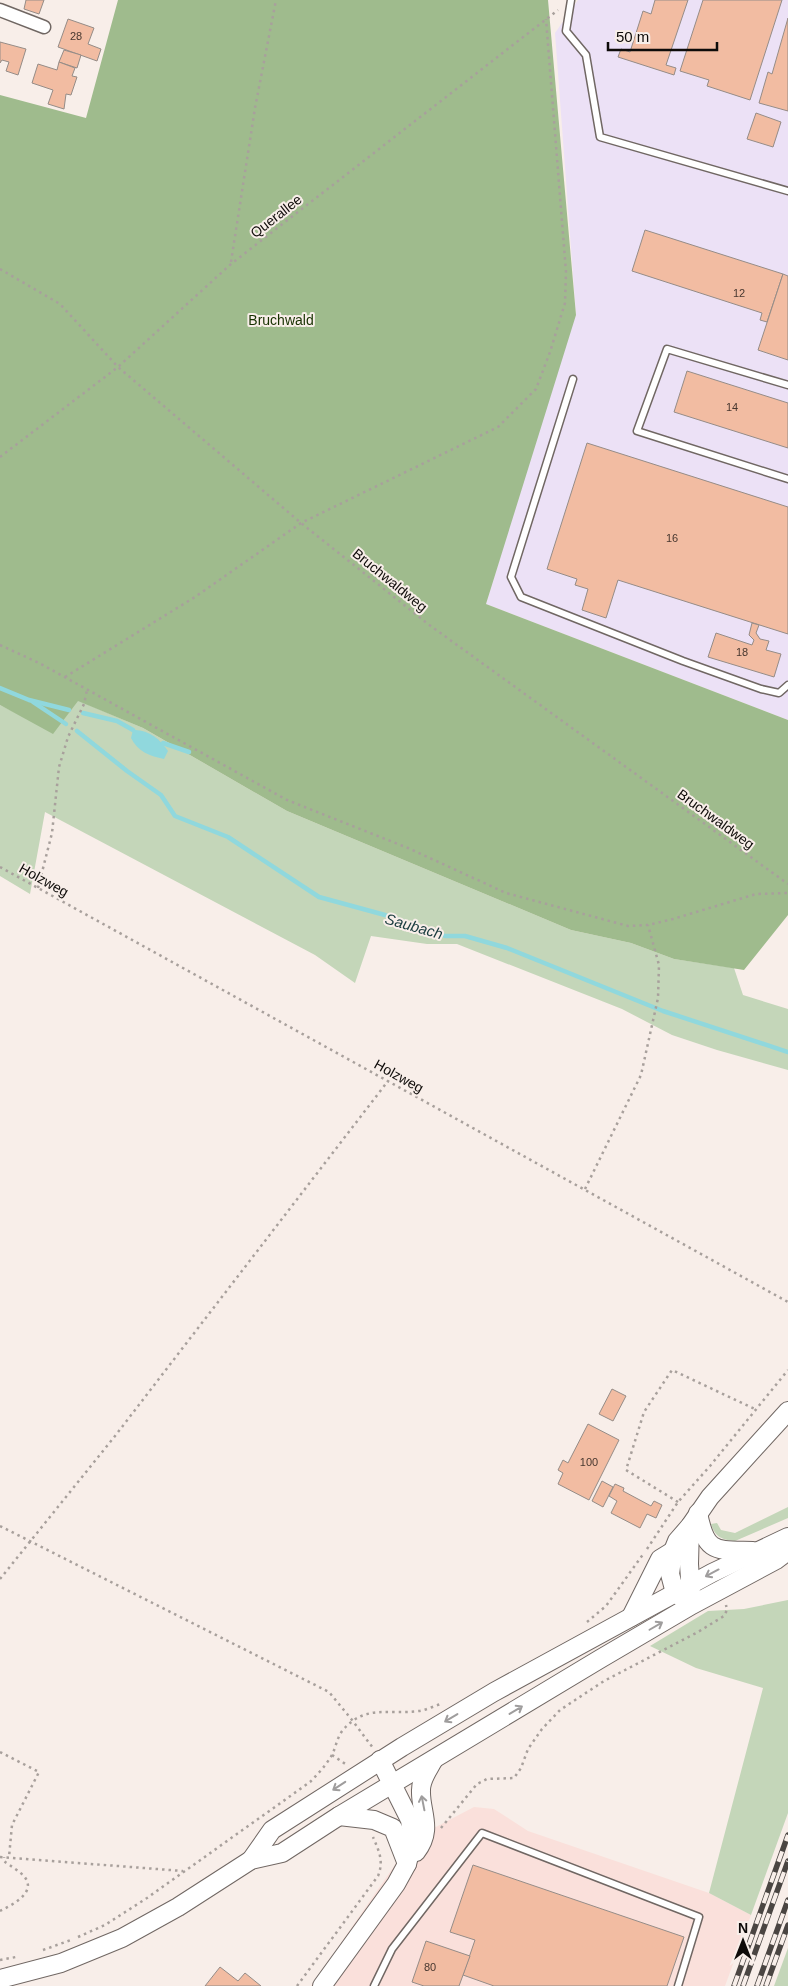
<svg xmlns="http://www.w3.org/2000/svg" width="788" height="1986" viewBox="0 0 788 1986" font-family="Helvetica,sans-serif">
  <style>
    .commercial { fill: #ece1f6 }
    .industrial { fill: #fae0db }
    .green { fill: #c4d6b9 }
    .forest { fill: #9fbb8d }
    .water { fill: #90d8dd }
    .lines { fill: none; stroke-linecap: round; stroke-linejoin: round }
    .stream { stroke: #90d8dd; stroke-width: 4.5 }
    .building { fill: #f2bca2; stroke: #958c87 }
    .lane-casing { stroke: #706763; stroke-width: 9 }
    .street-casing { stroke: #706763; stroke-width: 15 }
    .secondary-casing { stroke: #706763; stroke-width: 20 }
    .path { stroke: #a8a09c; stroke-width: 2.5; stroke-dasharray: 2.5 4; stroke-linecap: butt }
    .lane { stroke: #fff; stroke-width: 6 }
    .street { stroke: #fff; stroke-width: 12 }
    .secondary { stroke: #fff; stroke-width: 18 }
    .rail-casing { stroke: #4a4542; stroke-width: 5.5 }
    .rail { stroke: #f8eee9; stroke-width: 4; stroke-dasharray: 11; stroke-linecap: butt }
    .oneway { stroke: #9f9d9d }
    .labels { text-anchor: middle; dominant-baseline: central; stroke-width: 4; stroke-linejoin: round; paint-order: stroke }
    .number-label { font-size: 11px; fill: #47372f }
    .street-label { font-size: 14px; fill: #0e0b09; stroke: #f8eee9 }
    .park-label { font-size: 14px; fill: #173100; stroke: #f8eee9 }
    .water-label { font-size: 15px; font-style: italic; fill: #183b3e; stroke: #f8eee9 }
  </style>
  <rect width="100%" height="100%" fill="#f8eee9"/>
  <polygon class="commercial" points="578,0 788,0 788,720 486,604 565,342 576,315 555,33"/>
  <polygon class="industrial" points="474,1807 494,1809 528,1831 709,1893 751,1915 725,1986 311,1986 399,1859 434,1828"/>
  <g class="green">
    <polygon points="77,700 143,728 287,811 571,930 631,943 674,959 734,968 743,995 788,1009 788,1070 717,1050 672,1035 622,1009 457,944 427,944 371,936 355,983 315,955 45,812 30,894 0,876 0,705 20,715"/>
    <path d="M788,1507V1518L735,1541C722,1540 715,1537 711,1524L717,1523L721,1530L735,1533Z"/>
    <polygon points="788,1600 788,1813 751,1915 709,1893 763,1688 696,1668 650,1646 708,1611 744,1609"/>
    <polygon points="788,1948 788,1986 774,1986"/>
  </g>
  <polygon class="forest" points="118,0 548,0 576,315 486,604 788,720 788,915 744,970 674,959 631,943 571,930 287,811 143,728 78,701 53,734 0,705 0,95 86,118"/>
  <path class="water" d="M133,730C148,729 160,739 168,751L164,759C150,756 138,752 131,738Z"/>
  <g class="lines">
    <g class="stream">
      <polyline points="0,688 29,700 69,710"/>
      <polyline points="33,702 66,724"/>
      <polyline points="83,713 117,721 133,730"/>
      <polyline points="77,731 127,771 161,795 175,816 228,837 319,897 385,915 445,936 465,936 507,948 663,1011 788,1052"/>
      <polyline points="163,743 189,752"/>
    </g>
  </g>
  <g class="building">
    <polygon points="26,0 44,0 39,14 24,9"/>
    <polygon points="655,0 688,0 666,65 676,68 674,75 618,57 621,49 630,52 643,11 651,14"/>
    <polygon points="703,0 782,0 750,100 707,86 709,80 680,71"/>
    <polygon points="788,18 788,111 759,103 768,72 772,74"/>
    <polygon points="68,19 94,28 88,44 101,49 97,61 58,47"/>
    <polygon points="0,42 26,49 18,75 6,71 9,62 2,60 0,63"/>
    <polygon points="64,50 81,55 77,68 59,62"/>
    <polygon points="59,62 75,68 72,76 77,77 71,95 66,94 64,109 48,104 53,90 32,83 38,64 57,70"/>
    <polygon points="756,113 781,122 773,147 747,139"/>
    <polygon points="645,230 783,274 767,322 760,320 762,313 632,271"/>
    <polygon points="783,274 788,276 788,360 758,350"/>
    <polygon points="687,371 788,403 788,448 674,412"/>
    <polygon points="587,443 788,507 788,634 618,580 606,618 582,610 588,589 575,585 577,579 547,569"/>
    <polygon points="752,623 759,625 756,633 760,639 769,641 766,650 781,654 774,677 708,657 716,633 752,645 754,640 749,635"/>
    <polygon points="612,1389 626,1396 613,1421 599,1414"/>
    <polygon points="588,1424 619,1440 589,1500 558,1484 563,1473 558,1470 563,1460 568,1463"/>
    <polygon points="602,1481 613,1487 603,1507 592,1501"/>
    <polygon points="615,1484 624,1488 623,1491 651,1506 654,1501 662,1505 656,1518 647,1514 640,1528 611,1513 617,1501 609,1496"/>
    <polygon points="473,1865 684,1937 667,1986 494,1986 463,1975 475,1940 450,1932"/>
    <polygon points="426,1941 470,1956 459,1986 424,1986 412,1982"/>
    <polygon points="220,1967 238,1981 245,1973 261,1986 205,1986"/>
  </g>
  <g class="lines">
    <defs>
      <g id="lane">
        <polyline points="571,0 566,31 586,55 600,137 788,191"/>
        <polyline points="573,379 511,577 521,597 683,661 761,689 779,693 788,685"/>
        <polyline points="788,385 667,349 637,431 788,479"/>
        <polyline points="374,1986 392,1949 482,1833 699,1917 678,1986"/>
      </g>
      <polyline id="street" points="0,10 44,27"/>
      <g id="secondary">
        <path d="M698,1513C706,1554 715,1550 753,1551"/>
        <polyline points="690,1526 689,1564 691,1594"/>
        <polyline points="685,1600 675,1593 670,1574 673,1551 677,1541 690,1526 710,1497 788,1411"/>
        <polyline points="631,1617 660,1559 673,1551"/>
        <polyline points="339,1816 374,1820 393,1828 407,1864"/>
        <path d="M416,1852C434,1829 420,1812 421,1790C421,1779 428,1770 433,1761"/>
        <polyline points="251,1860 272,1830 402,1747 494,1692 712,1573 788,1537"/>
        <polyline points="0,1979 61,1963 122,1938 178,1907 251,1860 282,1853 339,1816 600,1659 692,1605 776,1560 788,1551"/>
        <polyline points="322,1986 396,1884 407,1864 413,1841 410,1820 380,1760"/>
      </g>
    </defs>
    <use href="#lane" class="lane-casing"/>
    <use href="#street" class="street-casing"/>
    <use href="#secondary" class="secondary-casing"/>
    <g class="path">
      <polyline points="231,262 255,108 276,0"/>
      <polyline points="0,269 60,304 118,367 301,523 428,624 788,884"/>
      <polyline points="0,457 118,367 231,264 558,10"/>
      <polyline points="0,645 41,664 287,800 408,848 506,893 628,926 648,925 673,919 756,894 788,893"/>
      <polyline points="65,677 195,597 301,523 498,427 536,389 550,352 565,303 566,272 546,19"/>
      <polyline points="0,867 788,1302"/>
      <polyline points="38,888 52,833 59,767 68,737 84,704 87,690"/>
      <polyline points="585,1189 641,1075 658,998 659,965 648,925"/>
      <polyline points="678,1502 626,1470 644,1412 672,1370 757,1410"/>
      <polyline points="0,1526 329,1692 352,1720 373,1748"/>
      <polyline points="647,1549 678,1502 710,1466 788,1370"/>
      <polyline points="0,1579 115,1436 388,1081"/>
      <polyline points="587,1622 606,1606 644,1553"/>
      <polyline points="0,1752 39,1772 12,1825 9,1857"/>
      <polyline points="332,1755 347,1765"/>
      <polyline points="441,1828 477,1784 487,1779 514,1778 521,1768 528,1749 542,1729 560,1710 604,1681 698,1632 724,1616 727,1610 726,1605"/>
      <polyline points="0,1857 183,1871"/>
      <path d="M0,1911C10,1906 35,1894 26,1879C22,1872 10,1866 4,1861V1857"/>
      <path d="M78,1937L105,1925L147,1898L310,1782C318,1774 326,1765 332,1755C336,1747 337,1737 343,1730C365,1704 389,1715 419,1711C426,1710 434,1706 441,1704"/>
      <polyline points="43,1950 71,1940"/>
      <polyline points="0,1960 16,1957"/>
      <path d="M297,1986L378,1876C384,1861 379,1851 373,1837"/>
    </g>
    <use href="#lane" class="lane"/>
    <use href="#street" class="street"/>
    <use href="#secondary" class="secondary"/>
    <defs>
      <g id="rail">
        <polyline points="734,1986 788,1835"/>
        <polyline points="743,1986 788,1861"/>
        <polyline points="757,1986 788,1900"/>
        <polyline points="766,1986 788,1925"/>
      </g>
    </defs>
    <use href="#rail" class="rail-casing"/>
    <use href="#rail" class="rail"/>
  </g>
  <defs><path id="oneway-shaft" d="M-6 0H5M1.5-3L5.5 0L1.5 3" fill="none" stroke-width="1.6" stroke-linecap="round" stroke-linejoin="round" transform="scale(1.25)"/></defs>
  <g class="oneway">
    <use href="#oneway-shaft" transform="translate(712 1573) rotate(152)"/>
    <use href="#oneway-shaft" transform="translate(656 1626) rotate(-30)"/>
    <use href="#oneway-shaft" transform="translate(516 1710) rotate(-31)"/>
    <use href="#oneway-shaft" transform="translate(451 1718) rotate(149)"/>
    <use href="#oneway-shaft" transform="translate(339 1786) rotate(147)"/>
    <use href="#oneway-shaft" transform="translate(423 1803) rotate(-101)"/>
  </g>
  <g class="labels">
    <g class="number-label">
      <text x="76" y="36">28</text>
      <text x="739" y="293">12</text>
      <text x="732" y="407">14</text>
      <text x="672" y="538">16</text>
      <text x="742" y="652">18</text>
      <text x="589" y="1462">100</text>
      <text x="430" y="1967">80</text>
    </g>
    <g class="street-label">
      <text transform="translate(276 216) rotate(-38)">Querallee</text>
      <text transform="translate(390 580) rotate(39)">Bruchwaldweg</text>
      <text transform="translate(716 819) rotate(36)">Bruchwaldweg</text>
      <text transform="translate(44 880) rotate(29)">Holzweg</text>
      <text transform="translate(399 1076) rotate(29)">Holzweg</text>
    </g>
    <g class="park-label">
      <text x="281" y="320">Bruchwald</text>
    </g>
    <g class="water-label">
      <text transform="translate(414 926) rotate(16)">Saubach</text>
    </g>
  </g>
  <g transform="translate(743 1941)" stroke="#f8eee9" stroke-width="4" paint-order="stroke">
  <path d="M0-4L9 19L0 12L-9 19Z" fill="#0e0b09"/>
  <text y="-8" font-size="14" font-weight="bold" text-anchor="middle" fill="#0e0b09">N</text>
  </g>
  <path d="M608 42v8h109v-8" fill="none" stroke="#0e0b09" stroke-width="2.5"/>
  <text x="616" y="42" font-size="15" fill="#0e0b09" stroke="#f8eee9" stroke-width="4" paint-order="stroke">50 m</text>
</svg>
